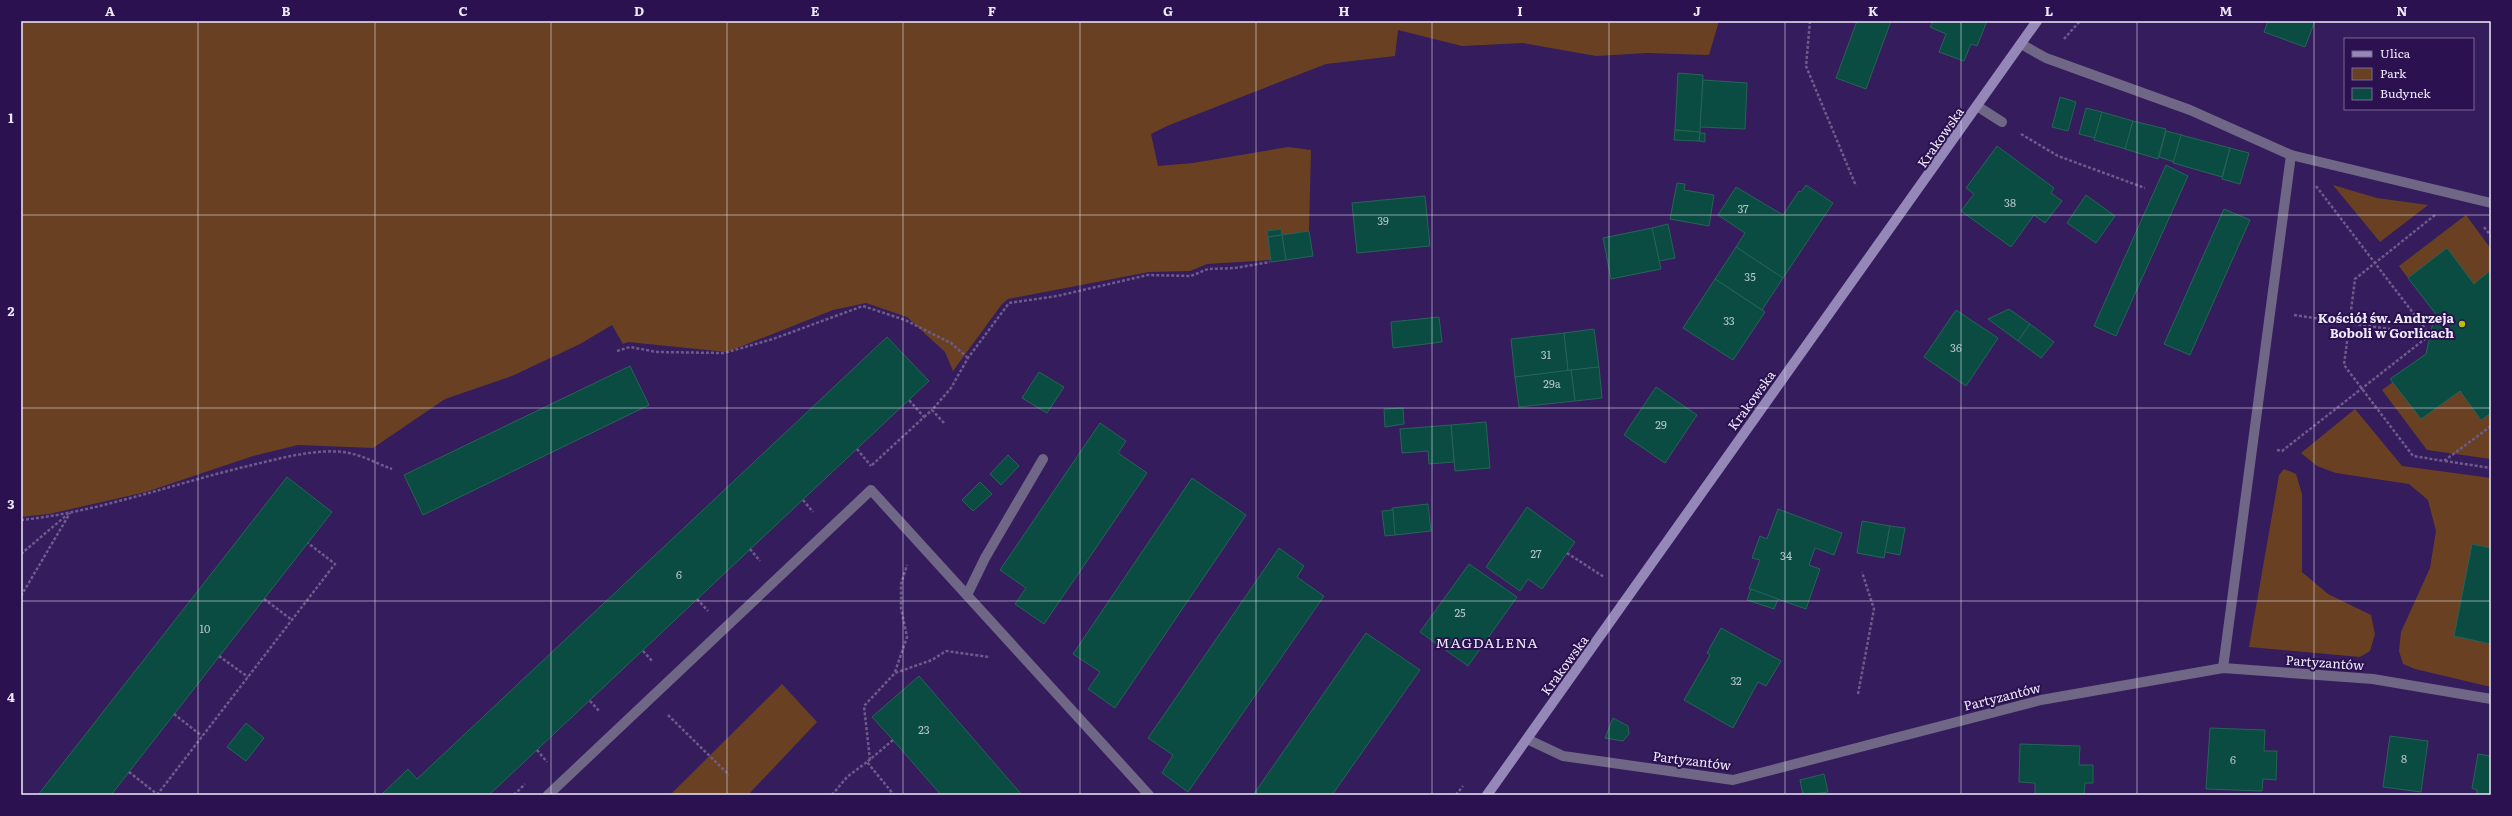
<svg xmlns="http://www.w3.org/2000/svg" width="2512" height="816" viewBox="0 0 2512 816" font-family="Literata,serif">
  <style>
    .green { fill: #694122 }
    .building { fill: #0a4c41; stroke: #286357 }
    .lines { fill: none; stroke-linecap: round; stroke-linejoin: round }
    .path { stroke: #6d5b8c; stroke-width: 2.5; stroke-dasharray: 3 2; stroke-linecap: butt }
    .lane { stroke: #706786; stroke-width: 10 }
    .street { stroke: #706786; stroke-width: 10 }
    .secondary { stroke: #9587b8; stroke-width: 10 }
    .grid { fill: none; stroke: #eeeafa; stroke-width: 1; stroke-opacity: 0.55 }
    .poi-dot { fill: #b0c503; stroke: #2b1150; stroke-width: 1.5 }
    .labels { text-anchor: middle; dominant-baseline: central; stroke-width: 4; stroke-linejoin: round; paint-order: stroke }
    .number-label { font-size: 11px; fill: #b5c2cc }
    .street-label { font-size: 13px; fill: #eeeafa; stroke: #2b1150 }
    .poi-label { font-size: 13px; font-weight: bold; fill: #eeeafa; stroke: #2b1150; text-anchor: end }
    .neighbourhood-label { font-size: 14px; letter-spacing: 1px; fill: #eeeafa; stroke: #2b1150 }
    .neatline { fill: none; stroke: #eeeafa; stroke-width: 1.5 }
    .grid-label { font-size: 13px; text-anchor: middle; font-weight: bold; fill: #eeeafa }
  </style>
  <rect width="100%" height="100%" fill="#351c5c"/>
  <g class="green">
    <polygon points="21,21 1719,21 1709,55 1647,53 1596,56 1523,43 1462,46 1398,30 1395,56 1326,64 1167,126 1151,134 1158,166 1193,163 1288,147 1311,150 1309,231 1282,235 1281,229 1267,231 1271,260 1207,264 1190,271 1149,272 1008,299 1002,304 953,371 945,352 907,317 866,303 833,310 727,352 628,342 623,344 612,325 580,344 512,376 445,399 373,448 298,445 253,456 146,492 49,514 21,517"/>
    <polygon points="2333,185 2377,198 2428,205 2380,242"/>
    <polygon points="2466,215 2491,249 2491,270 2474,284 2447,248 2408,278 2399,266"/>
    <polygon points="2393,382 2421,419 2460,391 2481,420 2491,413 2491,459 2427,450 2382,390"/>
    <polygon points="2355,409 2402,466 2491,478 2491,548 2472,544 2454,636 2491,644 2491,687 2415,669 2403,664 2399,651 2401,632 2430,568 2436,531 2428,500 2409,484 2336,473 2317,466 2301,453"/>
    <polygon points="2284,469 2296,474 2302,494 2302,572 2328,594 2371,615 2375,634 2370,651 2360,657 2249,647 2279,475"/>
    <polygon points="782,684 817,722 748,795 670,795"/>
  </g>
  <g class="building">
    <polygon points="1857,21 1891,21 1866,89 1836,78"/>
    <polygon points="1933,21 1987,21 1977,46 1971,44 1964,61 1939,52 1946,34 1930,27"/>
    <polygon points="2268,21 2315,21 2305,47 2264,32"/>
    <polygon points="1678,73 1703,75 1700,132 1675,130"/>
    <polygon points="1703,80 1747,83 1745,129 1700,127"/>
    <polygon points="2060,97 2076,102 2068,131 2052,127"/>
    <polygon points="2086,108 2102,112 2095,138 2079,134"/>
    <polygon points="2102,112 2133,121 2126,149 2094,140"/>
    <polygon points="2133,121 2166,129 2158,159 2125,149"/>
    <polygon points="1675,130 1700,132 1699,141 1674,140"/>
    <polygon points="2166,131 2182,135 2174,162 2159,157"/>
    <polygon points="1700,133 1705,133 1705,142 1699,141"/>
    <polygon points="2181,135 2230,148 2222,177 2173,163"/>
    <polygon points="1997,146 2054,188 2051,193 2062,201 2045,223 2034,215 2011,247 1961,211 1974,194 1966,188"/>
    <polygon points="2230,148 2249,153 2240,184 2222,179"/>
    <polygon points="2166,165 2188,176 2116,336 2094,326"/>
    <polygon points="1677,183 1685,184 1684,190 1714,195 1709,226 1670,219"/>
    <polygon points="1806,185 1833,203 1783,278 1736,247 1745,233 1718,215 1736,187 1783,215 1799,191 1801,192"/>
    <polygon points="2086,195 2115,216 2096,243 2067,223"/>
    <polygon points="1425,196 1430,246 1357,253 1352,203"/>
    <polygon points="2224,209 2250,220 2190,355 2164,344"/>
    <polygon points="1668,224 1675,258 1659,261 1652,228"/>
    <polygon points="1652,228 1661,269 1611,279 1603,238"/>
    <polygon points="1281,229 1282,235 1268,237 1267,231"/>
    <polygon points="1309,231 1313,256 1286,260 1282,235"/>
    <polygon points="1282,235 1286,260 1271,262 1268,237"/>
    <polygon points="1736,247 1783,278 1762,310 1715,279"/>
    <polygon points="2447,248 2474,284 2491,270 2491,413 2481,420 2460,391 2421,419 2390,379 2426,354 2435,313 2408,278"/>
    <polygon points="1715,279 1765,312 1733,360 1683,328"/>
    <polygon points="2009,309 2030,324 2018,341 1988,319"/>
    <polygon points="1956,310 1998,338 1966,386 1924,357"/>
    <polygon points="1439,317 1442,342 1393,348 1391,322"/>
    <polygon points="2030,324 2054,342 2041,358 2018,341"/>
    <polygon points="1594,329 1599,367 1568,371 1564,333"/>
    <polygon points="1564,333 1568,371 1515,377 1511,339"/>
    <polygon points="887,337 929,381 489,795 381,795 408,769 417,779"/>
    <polygon points="630,366 649,405 423,515 404,475"/>
    <polygon points="1599,367 1602,398 1575,401 1571,370"/>
    <polygon points="1571,370 1575,401 1519,407 1515,377"/>
    <polygon points="1039,372 1064,387 1047,413 1022,398"/>
    <polygon points="1656,387 1697,415 1665,463 1624,435"/>
    <polygon points="1403,408 1404,424 1385,427 1384,409"/>
    <polygon points="1486,422 1490,468 1455,471 1451,425"/>
    <polygon points="1100,423 1126,441 1118,453 1147,473 1044,624 1015,604 1026,588 1000,570"/>
    <polygon points="1451,425 1454,462 1429,464 1428,451 1402,453 1400,429"/>
    <polygon points="1008,455 1019,466 1001,485 990,474"/>
    <polygon points="287,477 332,512 129,772 111,795 38,795"/>
    <polygon points="1192,478 1246,515 1115,708 1088,689 1100,672 1073,654"/>
    <polygon points="980,482 992,494 973,511 962,500"/>
    <polygon points="1428,504 1431,531 1395,535 1392,508"/>
    <polygon points="1527,507 1575,542 1542,589 1528,579 1520,591 1486,567"/>
    <polygon points="1778,509 1842,533 1834,555 1815,548 1809,565 1820,569 1806,609 1749,589 1760,560 1752,558 1760,536 1767,539"/>
    <polygon points="1393,510 1395,535 1385,536 1382,511"/>
    <polygon points="1862,521 1890,526 1884,558 1857,553"/>
    <polygon points="1890,526 1905,528 1900,555 1885,552"/>
    <polygon points="2472,544 2491,548 2491,644 2454,636"/>
    <polygon points="1279,548 1304,566 1297,577 1324,596 1188,792 1162,773 1173,755 1148,738"/>
    <polygon points="1469,564 1517,597 1468,666 1420,632"/>
    <polygon points="1751,589 1778,599 1774,609 1747,600"/>
    <polygon points="1721,628 1781,661 1766,686 1758,682 1733,728 1684,700 1710,655 1707,653"/>
    <polygon points="1366,633 1420,670 1332,795 1253,795"/>
    <polygon points="919,676 1022,795 941,795 893,740 872,717"/>
    <polygon points="1613,718 1628,726 1629,734 1623,741 1605,738"/>
    <polygon points="246,723 264,738 246,761 227,747"/>
    <polygon points="2210,728 2265,730 2264,751 2277,751 2276,780 2263,779 2262,791 2206,789"/>
    <polygon points="2390,736 2428,741 2421,792 2383,787"/>
    <polygon points="2020,744 2080,746 2079,765 2093,765 2093,783 2085,783 2084,795 2035,795 2035,783 2019,782"/>
    <polygon points="2478,754 2491,756 2491,795 2477,795 2477,790 2472,788"/>
    <polygon points="1824,774 1828,792 1803,795 1800,780"/>
  </g>
  <g class="lines">
    <g class="path">
      <polyline points="1810,21 1806,66 1856,186"/>
      <polyline points="2064,39 2080,21"/>
      <polyline points="2021,134 2058,156 2145,188"/>
      <polyline points="2316,186 2430,335"/>
      <polyline points="2435,215 2355,279 2344,365 2413,456 2444,461 2491,426"/>
      <polyline points="2484,227 2491,236"/>
      <polyline points="2294,315 2430,335"/>
      <polyline points="617,351 630,347 657,352 724,353 773,339 863,306 905,320 951,343 968,358"/>
      <polyline points="924,417 932,410"/>
      <polyline points="944,423 932,410 951,388 968,358 1009,303 1057,296 1148,275 1191,276 1208,269 1235,268 1270,262"/>
      <polyline points="857,449 871,466"/>
      <polyline points="2277,450 2282,451 2430,335"/>
      <polyline points="2445,461 2491,468"/>
      <polyline points="872,465 924,417 909,400"/>
      <polyline points="803,500 813,512"/>
      <path d="M21,520C99,512 172,484 248,466C278,459 319,447 349,453C364,456 378,464 392,469"/>
      <polyline points="750,549 760,561"/>
      <polyline points="1567,553 1604,577"/>
      <polyline points="21,554 68,514"/>
      <polyline points="21,596 70,513"/>
      <polyline points="264,599 292,620"/>
      <polyline points="697,599 708,611"/>
      <polyline points="643,651 653,662"/>
      <polyline points="219,656 248,677"/>
      <polyline points="895,672 907,637 901,608 901,584 907,565"/>
      <polyline points="1858,694 1874,609 1862,572"/>
      <polyline points="590,701 600,712"/>
      <polyline points="174,714 202,736"/>
      <polyline points="668,715 729,775"/>
      <polyline points="893,740 867,762 894,795"/>
      <polyline points="537,750 547,762"/>
      <polyline points="870,760 864,706 895,673 932,660 946,651 989,657"/>
      <polyline points="129,772 157,794"/>
      <polyline points="157,795 335,564 308,543"/>
      <polyline points="514,795 525,784"/>
      <polyline points="832,795 847,777 867,762"/>
      <polyline points="1456,795 1463,786"/>
    </g>
    <g class="lane">
      <polyline points="1977,106 2002,122"/>
      <polyline points="967,595 985,558 1043,459"/>
    </g>
    <g class="street">
      <polyline points="2021,44 2046,58 2190,110 2291,155 2223,668"/>
      <polyline points="2291,155 2491,203"/>
      <polyline points="1527,739 1563,756 1733,780 2041,700 2223,668 2373,679 2491,699"/>
      <polyline points="548,795 871,490 1149,795"/>
    </g>
    <polyline class="secondary" points="1487,795 2037,21"/>
  </g>
  <path class="grid" d="M198,21V795M375,21V795M551,21V795M727,21V795M903,21V795M1080,21V795M1256,21V795M1432,21V795M1609,21V795M1785,21V795M1961,21V795M2137,21V795M2314,21V795M21,215H2491M21,408H2491M21,601H2491"/>
  <circle class="poi-dot" cx="2462" cy="324" r="4"/>
  <g class="labels">
    <g class="number-label">
      <text x="2010" y="202">38</text>
      <text x="1743" y="208">37</text>
      <text x="1383" y="220">39</text>
      <text x="1750" y="276">35</text>
      <text x="1729" y="320">33</text>
      <text x="1956" y="347">36</text>
      <text x="1546" y="354">31</text>
      <text x="1552" y="383">29a</text>
      <text x="1661" y="424">29</text>
      <text x="1536" y="553">27</text>
      <text x="1786" y="555">34</text>
      <text x="679" y="574">6</text>
      <text x="1460" y="612">25</text>
      <text x="205" y="628">10</text>
      <text x="1736" y="680">32</text>
      <text x="924" y="729">23</text>
      <text x="2404" y="758">8</text>
      <text x="2233" y="759">6</text>
    </g>
    <g class="street-label">
      <text transform="translate(1940 137) rotate(-55)">Krakowska</text>
      <text transform="translate(1751 400) rotate(-54)">Krakowska</text>
      <text transform="translate(2325 662) rotate(4)">Partyzantów</text>
      <text transform="translate(1564 665) rotate(-54)">Krakowska</text>
      <text transform="translate(2002 696) rotate(-14)">Partyzantów</text>
      <text transform="translate(1692 760) rotate(7)">Partyzantów</text>
    </g>
    <g class="poi-label">
      <text x="2454" y="317">Kościół św. Andrzeja<tspan x="2454" dy="15">Boboli w Gorlicach</tspan></text>
    </g>
    <g class="neighbourhood-label">
      <text x="1487" y="642">MAGDALENA</text>
    </g>
  </g>
  <rect width="2512" height="816" fill="none" stroke="#2b1150" stroke-width="44"/>
  <rect x="2344" y="38" width="130" height="72" fill="#2b1150" stroke="#796894"/>
  <rect x="2352" y="51" width="20" height="6" fill="#9587b8" stroke="#796894"/>
  <text x="2380" y="58" font-size="12" fill="#eeeafa">Ulica</text>
  <rect x="2352" y="68" width="20" height="12" fill="#694122" stroke="#796894"/>
  <text x="2380" y="78" font-size="12" fill="#eeeafa">Park</text>
  <rect x="2352" y="88" width="20" height="12" fill="#0a4c41" stroke="#796894"/>
  <text x="2380" y="98" font-size="12" fill="#eeeafa">Budynek</text>
  <rect x="22" y="22" width="2468" height="772" class="neatline"/>
  <g class="grid-label">
    <text x="110" y="16">A</text>
    <text x="286" y="16">B</text>
    <text x="463" y="16">C</text>
    <text x="639" y="16">D</text>
    <text x="815" y="16">E</text>
    <text x="992" y="16">F</text>
    <text x="1168" y="16">G</text>
    <text x="1344" y="16">H</text>
    <text x="1520" y="16">I</text>
    <text x="1697" y="16">J</text>
    <text x="1873" y="16">K</text>
    <text x="2049" y="16">L</text>
    <text x="2226" y="16">M</text>
    <text x="2402" y="16">N</text>
    <text x="11" y="123">1</text>
    <text x="11" y="316">2</text>
    <text x="11" y="509">3</text>
    <text x="11" y="702">4</text>
  </g>
</svg>
